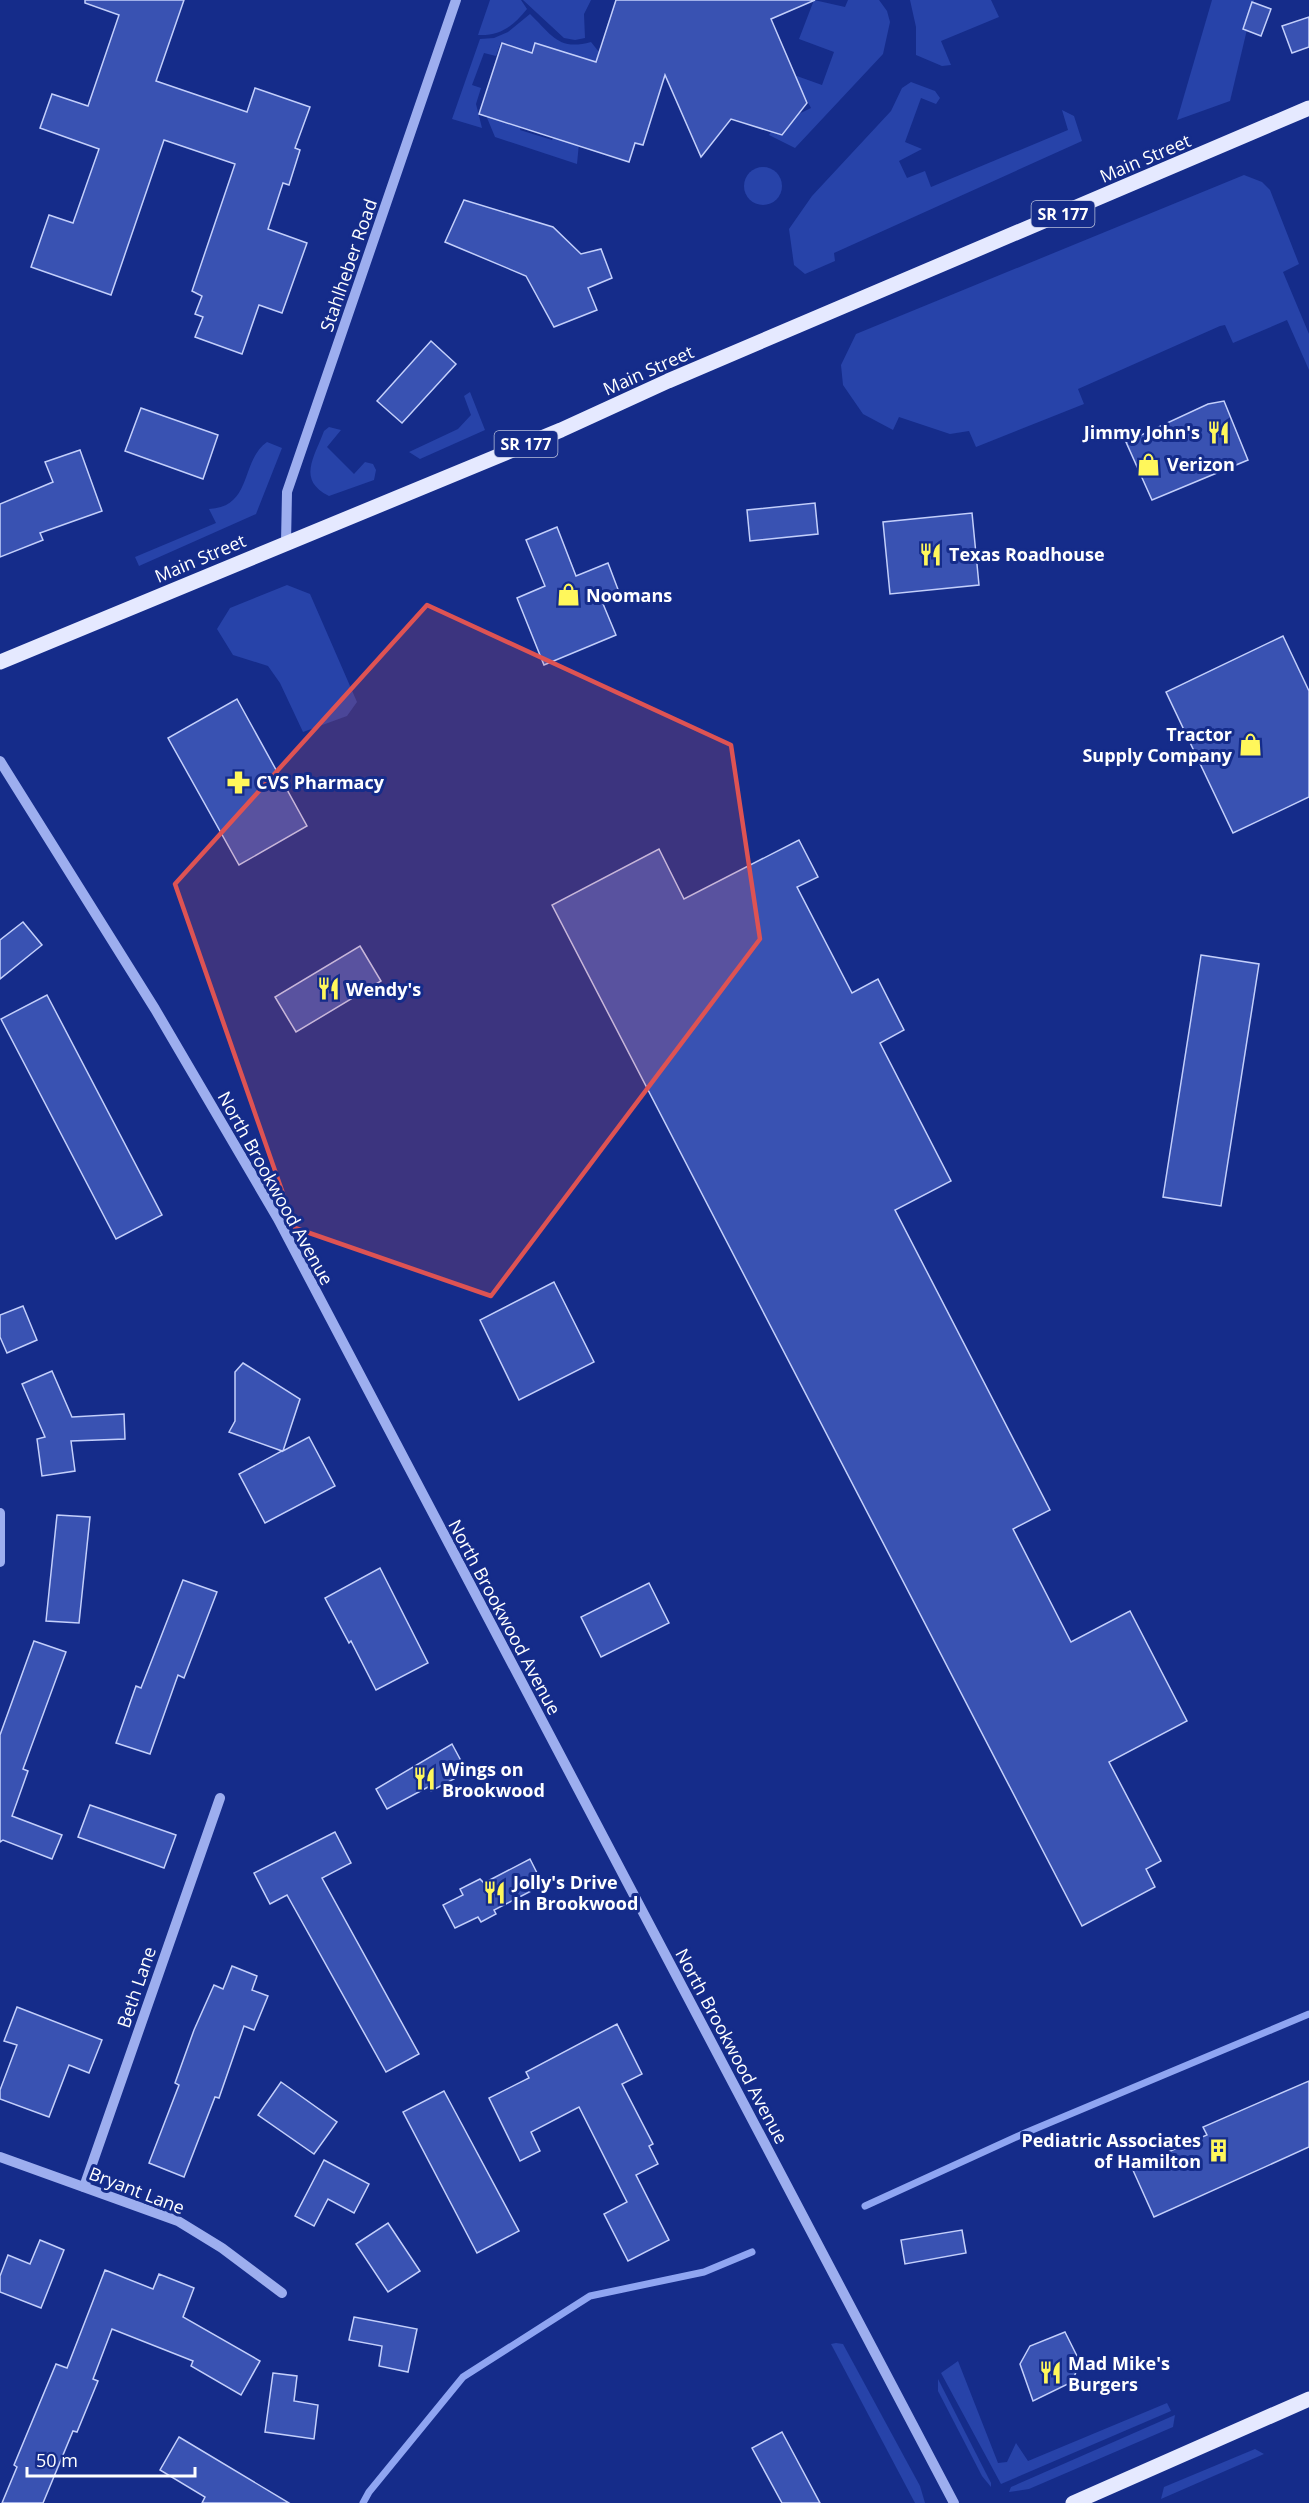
<svg xmlns="http://www.w3.org/2000/svg" width="1309" height="2503" viewBox="0 0 1309 2503" font-family="'Open Sans',sans-serif">
  <style>
    .green { fill: #2743a9 }
    .lines { fill: none; stroke-linecap: round; stroke-linejoin: round }
    .stream { stroke: #8fa5f2; stroke-width: 7 }
    .building { fill: #3952b2; stroke: #c3cffb; stroke-width: 1.5 }
    .minor { stroke: #9daeef; stroke-width: 10 }
    .major { stroke: #e5e9ff; stroke-width: 15 }
    .marked { fill: #de5353; fill-opacity: 0.2; stroke: #de5353; stroke-width: 4.5; stroke-linejoin: round }
    .labels { text-anchor: middle; dominant-baseline: central; stroke-width: 6; stroke-linejoin: round; paint-order: stroke }
    .shield { fill: #152c8a; stroke: #b9c0dc; stroke-width: 1.5 }
    .shield-label { font-size: 16px; font-weight: bold; fill: #fff }
    .street-label { font-size: 18px; fill: #fff; stroke: #152c8a }
    .poi-label { font-size: 18px; font-weight: bold; fill: #fff; stroke: #152c8a; text-anchor: start }
  </style>
  <rect width="100%" height="100%" fill="#152c8a"/>
  <g class="green">
    <path d="M490,0H521L527,9C513,26 501,36 478,35Z"/>
    <polygon points="523,0 591,0 584,14 585,38 575,40 564,38"/>
    <polygon points="814,0 845,7 848,0 879,0 887,11 890,22 883,54 795,148 769,135 774,126 811,108 794,75 822,85 834,52 799,39"/>
    <polygon points="910,0 991,0 999,17 941,41 951,65 942,66 916,55 916,27"/>
    <polygon points="1212,0 1254,0 1230,101 1177,120"/>
    <path d="M530,14C552,35 558,51 591,42L599,52L603,78L570,55L535,43L530,53L501,42L496,56L484,53L472,85L481,88L476,104L482,128L452,119L480,39L494,38L508,32Z"/>
    <polygon points="911,82 935,91 940,98 936,104 921,98 905,142 922,149 899,161 907,178 925,171 931,187 1068,130 1062,110 1074,116 1082,141 834,253 835,261 805,274 794,265 789,229 812,196 891,111 902,88"/>
    <polygon points="483,108 522,123 520,130 552,140 555,135 579,143 577,164 495,137"/>
    <circle cx="763" cy="186" r="19"/>
    <polygon points="1244,175 1262,182 1270,190 1299,264 1283,272 1309,334 1309,370 1287,320 1233,343 1225,325 1220,326 1078,389 1084,404 976,447 969,431 950,434 899,417 893,430 863,414 843,385 841,365 856,334"/>
    <polygon points="470,392 485,430 420,459 409,452 458,429 471,415 464,396"/>
    <path d="M329,427L341,430L327,447L354,474L365,462L373,464L376,470L374,480L329,496C297,480 314,458 324,431Z"/>
    <path d="M267,442L282,448L256,514L139,566L135,557L216,523L209,509C253,507 240,461 267,442Z"/>
    <polygon points="287,585 310,594 357,702 347,716 303,732 280,683 268,666 233,655 217,629 230,608"/>
    <polygon points="836,2343 843,2344 920,2486 925,2503 915,2503 831,2344"/>
    <polygon points="958,2361 998,2463 1007,2462 1016,2443 1028,2461 1167,2403 1171,2411 1001,2484 941,2373"/>
    <polygon points="938,2379 991,2483 991,2487 982,2476 938,2391"/>
    <polygon points="1175,2415 1173,2427 1029,2489 1009,2492 1011,2487"/>
    <polygon points="1255,2449 1264,2454 1161,2499 1164,2487"/>
  </g>
  <g class="lines">
    <g class="stream">
      <polyline points="865,2206 1025,2133 1309,2014"/>
      <polyline points="363,2503 369,2492 463,2377 590,2296 704,2272 752,2252"/>
    </g>
  </g>
  <g class="building">
    <polygon points="85,0 184,0 156,81 247,112 255,88 310,107 295,148 300,150 289,185 283,183 268,229 307,243 282,313 259,305 242,354 195,337 203,317 195,314 202,296 192,291 235,164 164,140 111,295 31,267 49,215 73,223 99,149 40,128 52,94 88,106 119,15 85,3"/>
    <polygon points="616,0 815,0 771,19 807,103 782,135 731,119 701,157 665,75 643,145 635,143 629,162 479,114 502,43 532,53 535,43 596,62"/>
    <polygon points="1252,2 1271,9 1261,36 1243,29"/>
    <polygon points="1309,17 1309,47 1292,53 1282,26"/>
    <polygon points="464,200 553,227 581,254 601,249 612,278 588,288 597,310 554,327 526,276 445,242"/>
    <polygon points="431,341 456,364 402,423 377,401"/>
    <polygon points="1224,401 1248,460 1152,500 1126,442 1208,404"/>
    <polygon points="141,408 218,435 203,479 125,451"/>
    <polygon points="80,450 102,511 40,533 43,540 0,557 0,504 53,482 45,462"/>
    <polygon points="815,503 818,534 750,541 747,510"/>
    <polygon points="972,513 979,585 890,594 883,522"/>
    <polygon points="557,527 576,576 608,563 619,592 601,599 616,635 544,665 517,598 545,586 526,540"/>
    <polygon points="1283,636 1309,691 1309,797 1233,833 1166,692"/>
    <polygon points="237,699 307,826 239,865 168,738"/>
    <polygon points="799,840 818,877 797,887 852,993 878,979 904,1030 880,1043 951,1181 895,1210 1050,1510 1013,1529 1071,1642 1130,1611 1187,1721 1109,1762 1161,1861 1146,1869 1155,1887 1082,1926 552,905 659,849 684,899"/>
    <polygon points="23,922 42,945 0,979 0,940"/>
    <polygon points="360,946 381,981 296,1032 275,997"/>
    <polygon points="1201,955 1259,964 1221,1206 1163,1197"/>
    <polygon points="47,995 162,1215 116,1239 1,1019"/>
    <polygon points="554,1282 594,1362 519,1400 480,1320"/>
    <polygon points="23,1306 37,1340 7,1353 0,1337 0,1315"/>
    <polygon points="243,1363 300,1399 283,1451 309,1437 335,1486 265,1523 239,1474 282,1451 229,1432 235,1421 235,1372"/>
    <polygon points="52,1371 72,1417 124,1414 125,1439 71,1441 75,1471 42,1476 37,1439 45,1437 22,1384"/>
    <polygon points="57,1515 90,1517 79,1623 46,1621"/>
    <polygon points="380,1568 428,1663 376,1690 351,1641 349,1643 325,1598"/>
    <polygon points="183,1580 217,1592 184,1678 178,1675 150,1754 116,1743 136,1686 141,1688"/>
    <polygon points="649,1583 669,1623 601,1657 581,1617"/>
    <polygon points="34,1641 66,1652 23,1769 28,1771 12,1816 62,1835 52,1859 3,1840 0,1842 0,1735"/>
    <polygon points="452,1744 467,1772 431,1791 428,1787 387,1809 376,1789"/>
    <polygon points="90,1805 176,1835 164,1868 78,1837"/>
    <polygon points="335,1832 351,1863 322,1878 419,2054 386,2072 287,1895 270,1904 254,1873"/>
    <polygon points="530,1859 543,1885 494,1910 496,1914 481,1922 478,1917 455,1928 443,1905 463,1895 460,1889 480,1879 484,1883"/>
    <polygon points="232,1966 257,1976 252,1990 268,1996 254,2030 244,2026 219,2098 215,2097 184,2177 149,2163 179,2085 175,2083 194,2030 214,1985 223,1989"/>
    <polygon points="17,2007 102,2040 89,2073 69,2065 49,2117 0,2099 0,2090 17,2045 4,2041"/>
    <polygon points="617,2024 642,2074 622,2084 653,2144 649,2146 658,2164 636,2175 669,2240 628,2261 604,2214 627,2202 579,2107 531,2132 540,2151 520,2161 489,2098 529,2078 526,2072"/>
    <polygon points="1309,2081 1309,2147 1154,2217 1132,2168 1207,2135 1203,2127"/>
    <polygon points="281,2082 337,2122 314,2154 258,2115"/>
    <polygon points="444,2091 519,2231 477,2253 403,2112"/>
    <polygon points="324,2160 369,2184 354,2213 328,2199 314,2226 295,2216"/>
    <polygon points="388,2223 420,2271 388,2292 356,2244"/>
    <polygon points="962,2230 966,2253 905,2264 901,2240"/>
    <polygon points="40,2240 64,2250 41,2308 0,2292 0,2276 8,2255 30,2264"/>
    <polygon points="105,2270 153,2289 159,2274 194,2288 183,2317 260,2361 241,2395 191,2366 193,2361 112,2329 93,2379 98,2381 77,2432 73,2431 43,2503 2,2503 17,2467 14,2465 56,2364 67,2368"/>
    <polygon points="354,2317 417,2329 408,2372 379,2366 382,2346 349,2340"/>
    <polygon points="1065,2332 1080,2362 1072,2382 1033,2401 1020,2364 1030,2346"/>
    <polygon points="273,2373 297,2376 294,2401 318,2405 314,2439 265,2432"/>
    <polygon points="782,2432 820,2503 782,2503 752,2448"/>
    <polygon points="179,2437 289,2503 202,2503 205,2497 160,2470"/>
  </g>
  <g class="lines">
    <g class="minor">
      <polyline points="286,543 287,492 456,0"/>
      <polyline points="0,761 155,1009 278,1219 954,2503"/>
      <polyline points="0,1513 0,1562"/>
      <polyline points="0,2157 178,2221 222,2248 282,2293"/>
      <polyline points="84,2187 220,1798"/>
    </g>
    <g class="major">
      <polyline points="0,662 561,430 668,381 1309,108"/>
      <polyline points="1073,2503 1309,2399"/>
    </g>
  </g>
  <path class="marked" d="M427,605L731,745L760,939L491,1296L295,1228L175,884Z"/>
  <defs>
    <symbol id="restaurant-bare" viewBox="-9 -9 18 18"><path d="M-5-6h1v4h1v-4h1v4h1v-4h1v5L-1.5 .5V6h-2V.5L-5-1ZM5-6V6H3V1.5H1.5Q1.5-4 5-6Z" fill="#fff75b" stroke="#152c8a" stroke-width="2.5" paint-order="stroke"/></symbol>
    <symbol id="shop-bare" viewBox="-9 -9 18 18"><path d="M-5-2.5h2.3a2.7 3.5 0 0 1 5.4 0H5L5.5 6h-11ZM-1.5-2.5h3a1.5 2.3 0 0 0-3 0Z" fill="#fff75b" stroke="#152c8a" stroke-width="2.5" paint-order="stroke"/></symbol>
    <symbol id="pharmacy-bare" viewBox="-9 -9 18 18"><path d="M-2-6h4v4h4v4h-4v4h-4v-4h-4v-4h4Z" fill="#fff75b" stroke="#152c8a" stroke-width="2.5" paint-order="stroke"/></symbol>
    <symbol id="building-bare" viewBox="-9 -9 18 18"><path d="M-4-6H4V6H1V3H-1V6H-4ZM-2.5-4.3h1.7v1.8h-1.7ZM.8-4.3h1.7v1.8H.8ZM-2.5-1h1.7V.8h-1.7ZM.8-1h1.7V.8H.8Z" fill="#fff75b" stroke="#152c8a" stroke-width="2.5" paint-order="stroke"/></symbol>
  </defs>
  <g fill-rule="evenodd">
    <use href="#restaurant-bare" x="1202" y="416" width="33" height="33"/>
    <use href="#shop-bare" x="1132" y="448" width="33" height="33"/>
    <use href="#restaurant-bare" x="914" y="538" width="33" height="33"/>
    <use href="#shop-bare" x="552" y="578" width="33" height="33"/>
    <use href="#shop-bare" x="1234" y="728" width="33" height="33"/>
    <use href="#pharmacy-bare" x="222" y="766" width="33" height="33"/>
    <use href="#restaurant-bare" x="312" y="972" width="33" height="33"/>
    <use href="#restaurant-bare" x="408" y="1762" width="33" height="33"/>
    <use href="#restaurant-bare" x="478" y="1876" width="33" height="33"/>
    <use href="#building-bare" x="1202" y="2134" width="33" height="33"/>
    <use href="#restaurant-bare" x="1034" y="2356" width="33" height="33"/>
  </g>
  <g class="labels">
    <g class="shield">
      <rect x="1031.5" y="201" width="63" height="26" rx="4.5"/>
      <rect x="494.5" y="431" width="63" height="26" rx="4.5"/>
    </g>
    <g class="shield-label">
      <text x="1063" y="214">SR 177</text>
      <text x="526" y="444">SR 177</text>
    </g>
    <g class="street-label">
      <text transform="translate(1145 158) rotate(-23)">Main Street</text>
      <text transform="translate(348 265) rotate(-71)">Stahlheber Road</text>
      <text transform="translate(648 370) rotate(-24)">Main Street</text>
      <text transform="translate(200 558) rotate(-23)">Main Street</text>
      <text transform="translate(276 1188) rotate(61)">North Brookwood Avenue</text>
      <text transform="translate(505 1617) rotate(62)">North Brookwood Avenue</text>
      <text transform="translate(136 1987) rotate(-71)">Beth Lane</text>
      <text transform="translate(732 2046) rotate(62)">North Brookwood Avenue</text>
      <text transform="translate(137 2190) rotate(21)">Bryant Lane</text>
    </g>
    <g class="poi-label">
      <text x="1200" y="432" text-anchor="end">Jimmy John's</text>
      <text x="1167" y="464">Verizon</text>
      <text x="949" y="554">Texas Roadhouse</text>
      <text x="586" y="595">Noomans</text>
      <text x="1232" y="734" text-anchor="end">Tractor<tspan x="1232" dy="21">Supply Company</tspan></text>
      <text x="256" y="782">CVS Pharmacy</text>
      <text x="346" y="989">Wendy's</text>
      <text x="442" y="1769">Wings on<tspan x="442" dy="21">Brookwood</tspan></text>
      <text x="513" y="1882">Jolly's Drive<tspan x="513" dy="21">In Brookwood</tspan></text>
      <text x="1201" y="2140" text-anchor="end">Pediatric Associates<tspan x="1201" dy="21">of Hamilton</tspan></text>
      <text x="1068" y="2363">Mad Mike's<tspan x="1068" dy="21">Burgers</tspan></text>
    </g>
  </g>
  <path d="M27 2467v9h168v-9" fill="none" stroke="#ffffff" stroke-width="3"/>
  <text x="36" y="2467" font-size="18" fill="#ffffff" stroke="#152c8a" stroke-width="4.5" paint-order="stroke">50 m</text>
</svg>
